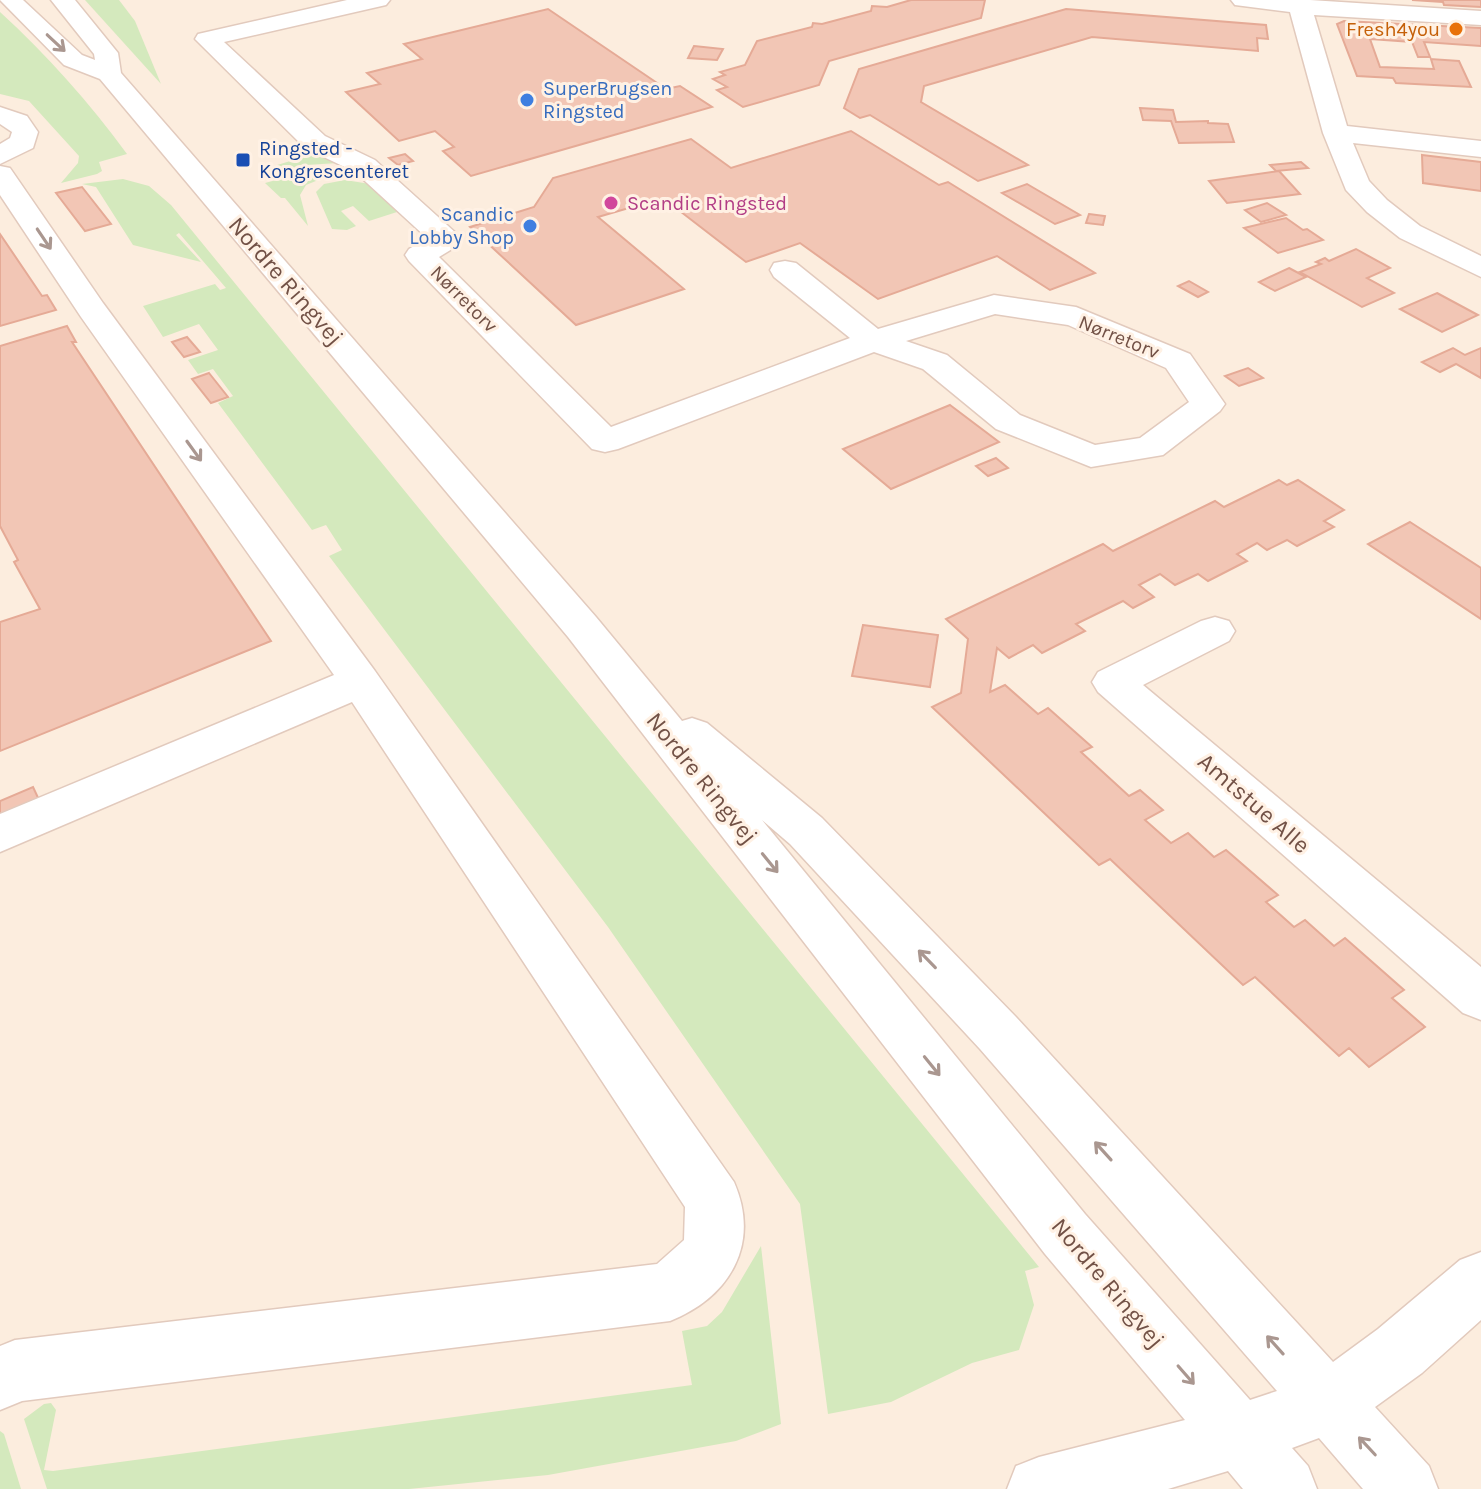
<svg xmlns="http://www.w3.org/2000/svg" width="1481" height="1489" viewBox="0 0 1481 1489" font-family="Karla,sans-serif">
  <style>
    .green { fill: #d4e9bd }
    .building { fill: #f2c6b5; stroke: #e5aa96; stroke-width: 2 }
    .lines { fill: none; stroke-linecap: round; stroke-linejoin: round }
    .minor-casing { stroke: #e2cabd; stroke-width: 3 }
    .minor { fill: #fff; fill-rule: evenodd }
    .oneway { stroke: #aa9790 }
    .food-dot { fill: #e8710a; stroke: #fff1e4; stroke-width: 3 }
    .shop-dot { fill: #3f7fe0; stroke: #fff1e4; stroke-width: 3 }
    .transit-dot { fill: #1a4fb4; stroke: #fff1e4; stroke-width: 3 }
    .hotel-dot { fill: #d1479c; stroke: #fff1e4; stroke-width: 3 }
    .labels { text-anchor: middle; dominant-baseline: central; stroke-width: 6; stroke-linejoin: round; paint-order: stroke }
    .far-food-label { font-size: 20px; fill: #c56008; stroke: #fff1e4; text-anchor: end }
    .far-shop-label { font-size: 20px; fill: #366cbe; stroke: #fff1e4; text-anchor: start }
    .far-transit-label { font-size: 20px; fill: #164399; stroke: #fff1e4; text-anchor: start }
    .far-hotel-label { font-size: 20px; fill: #b23c85; stroke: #fff1e4; text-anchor: start }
    .far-street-label { font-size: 20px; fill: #725146; stroke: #fff1e4 }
    .street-label { font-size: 24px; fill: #725146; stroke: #fff1e4 }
  </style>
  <rect width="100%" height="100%" fill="#fcedde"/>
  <g class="green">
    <polygon points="85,0 119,0 135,21 161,84"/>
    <path d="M0,12C46,54 90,103 127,154L99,162L102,171L97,174L61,183L78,163L79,156L29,101L0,94Z"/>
    <polygon points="320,152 338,163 306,165 271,173 264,169"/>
    <polygon points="349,170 356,174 333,174 306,185 300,195 308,226 285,198 281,198 265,183 310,171"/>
    <polygon points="123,179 149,186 171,205 1039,1267 1025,1271 1034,1305 1019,1350 972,1363 891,1402 828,1414 800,1204 608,927 329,556 342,550 326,525 312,530 218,403 233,396 213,369 198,374 188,360 218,350 199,324 163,337 143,306 215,284 220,290 226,288 179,233 176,235 201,262 133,245 96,187 82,184"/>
    <polygon points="345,180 370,184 397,212 369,221 353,206 341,211 356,226 347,230 332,229 316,192 324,184"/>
    <polygon points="761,1246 781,1424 736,1441 548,1475 409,1489 47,1489 24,1419 44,1404 51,1403 56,1410 44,1470 53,1471 692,1385 682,1331 707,1326 722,1312"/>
    <polygon points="0,1431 4,1434 21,1489 0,1489"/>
  </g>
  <g class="building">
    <polygon points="911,0 985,0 981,18 829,61 819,85 743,107 717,90 727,87 713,79 725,75 720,72 745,65 757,41 812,27 813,23 822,24 871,11 872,6 887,7"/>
    <polygon points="1412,0 1481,0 1481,7 1444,5 1443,2"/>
    <polygon points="548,9 666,89 680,86 712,107 471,176 443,151 454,147 435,131 399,141 346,92 380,84 367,73 422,59 404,44"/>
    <polygon points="1066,9 1266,25 1268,39 1257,38 1258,51 1092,37 924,86 921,102 1028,165 978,181 870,115 860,118 844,108 859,69"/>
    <polygon points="1344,21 1481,28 1481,46 1424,42 1430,57 1418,57 1412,42 1370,39 1380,67 1434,69 1431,59 1459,61 1471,87 1396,83 1393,78 1357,76 1337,24"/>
    <polygon points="694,46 723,49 717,60 688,58"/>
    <polygon points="1140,108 1173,110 1176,122 1208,121 1208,123 1228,124 1234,142 1179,143 1171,121 1143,120"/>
    <polygon points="851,131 939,185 948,182 1095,273 1050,290 997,256 878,299 800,243 746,262 663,198 598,217 684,289 576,325 470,227 534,207 553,178 691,139 731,168"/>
    <polygon points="405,154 413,161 398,165 389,158"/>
    <polygon points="1422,155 1481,162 1481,191 1423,183"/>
    <polygon points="1301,162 1308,168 1276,171 1270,165"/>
    <polygon points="1279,171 1300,194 1227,203 1209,181"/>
    <polygon points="1027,184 1080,215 1055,224 1002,193"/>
    <polygon points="82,187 111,224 85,231 56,193"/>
    <polygon points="1267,203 1286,215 1261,222 1245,210"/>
    <polygon points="1089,214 1105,216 1103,225 1086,223"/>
    <polygon points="1286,218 1303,230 1307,229 1323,240 1278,253 1244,228"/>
    <polygon points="0,234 42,296 47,295 56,310 0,326"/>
    <polygon points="1356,249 1390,268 1367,278 1394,293 1362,307 1300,272 1321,264 1316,262 1325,258 1329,261"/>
    <polygon points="1289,268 1306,277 1275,291 1259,282"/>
    <polygon points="1189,281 1208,292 1198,297 1178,286"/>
    <polygon points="1437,293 1478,315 1442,332 1400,309"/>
    <polygon points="67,326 76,342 72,342 271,641 0,751 0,622 40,609 14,562 18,560 0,526 0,346"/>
    <polygon points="187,337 200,352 184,357 172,342"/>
    <polygon points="1453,348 1465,355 1481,348 1481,378 1456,364 1440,372 1422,362"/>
    <polygon points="1248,368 1263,378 1239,386 1225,376"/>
    <polygon points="209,373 228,397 211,403 192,379"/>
    <polygon points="950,405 999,442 891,489 843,449"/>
    <polygon points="996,458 1008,468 988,476 976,466"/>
    <polygon points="1279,480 1287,485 1298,480 1344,510 1324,521 1334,527 1297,546 1287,540 1267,550 1257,543 1237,554 1247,561 1208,581 1198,574 1175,585 1160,574 1139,585 1154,597 1133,608 1123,601 1076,624 1085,631 1042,653 1033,645 1009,658 997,648 990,692 1005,685 1038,714 1048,708 1092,747 1081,752 1129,796 1140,790 1163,810 1145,820 1171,843 1188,833 1214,857 1226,850 1278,895 1266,902 1294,927 1305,920 1334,946 1345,938 1404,990 1392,998 1425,1027 1369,1067 1349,1048 1339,1056 1255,977 1243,985 1110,859 1099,865 932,707 961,693 968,639 946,619 1103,544 1113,551 1215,501 1224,507"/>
    <polygon points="1410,522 1481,568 1481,619 1368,544"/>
    <polygon points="863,625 938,635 930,687 852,676"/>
    <polygon points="33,787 40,802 0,818 0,801"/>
  </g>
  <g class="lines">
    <defs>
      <g id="minor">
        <path d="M0,0H23L82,55L95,60L94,54L51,0H75L118,53L121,73L596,617L682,721L692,718L707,723L822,818L1016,1017L1333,1362L1378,1329L1460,1260L1481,1252V1320L1422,1373L1375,1407L1429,1466L1438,1489H1363L1319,1438L1292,1448L1308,1466L1317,1489H1243L1228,1471L1168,1489H1007L1016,1466L1039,1457L1185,1420L1045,1254L568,637L100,79L64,65ZM762,820L790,844L980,1049L1277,1391L1250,1400L1085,1214Z"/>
        <path d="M347,0H390L386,5L224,42L325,136L375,160L457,234L461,240L457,246L439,257L611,427L850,338L774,277L770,270L774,263L785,261L796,263L878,329L994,295L1076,307L1190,354L1225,404L1220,411L1163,455L1091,467L996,429L923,369L874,352L618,449L605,452L592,449L409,261L405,255L409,249L427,238L355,172L305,148L195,39L198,34ZM995,314L1068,325L1166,368L1189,402L1140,438L1095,445L1020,415L947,355L906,341Z"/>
        <polygon points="1231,0 1310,0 1481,11 1481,25 1314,15 1347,126 1481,141 1481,157 1353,143 1369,181 1387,200 1420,226 1481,256 1481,277 1400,238 1367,212 1346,190 1323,133 1290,12 1235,5"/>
        <polygon points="0,107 27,116 38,132 33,148 0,164 0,144 10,138 12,132 0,124"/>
        <path d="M0,166L10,168L103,303L375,671L734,1182C761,1244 730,1297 670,1321L22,1401L0,1410V1346L15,1340L657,1264L684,1240L685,1207L352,702L0,852V814L334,675L81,317L0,195Z"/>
        <polygon points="1215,617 1229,621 1235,631 1229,641 1143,685 1481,967 1481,1020 1463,1013 1098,692 1092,682 1098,672 1201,621"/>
      </g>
    </defs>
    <use href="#minor" class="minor-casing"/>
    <use href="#minor" class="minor"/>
  </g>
  <defs><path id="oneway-shaft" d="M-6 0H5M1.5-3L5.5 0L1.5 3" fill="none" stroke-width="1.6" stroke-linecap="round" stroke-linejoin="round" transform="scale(2)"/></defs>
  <g class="oneway">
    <use href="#oneway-shaft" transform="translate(56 43) rotate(43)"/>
    <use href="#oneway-shaft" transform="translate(44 239) rotate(56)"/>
    <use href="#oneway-shaft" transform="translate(194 451) rotate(54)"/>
    <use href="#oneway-shaft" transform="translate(770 863) rotate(51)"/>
    <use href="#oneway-shaft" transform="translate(927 959) rotate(-134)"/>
    <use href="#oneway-shaft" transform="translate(932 1066) rotate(51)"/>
    <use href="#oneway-shaft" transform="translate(1103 1151) rotate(-132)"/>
    <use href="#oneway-shaft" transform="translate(1275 1345) rotate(-132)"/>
    <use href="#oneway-shaft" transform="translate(1186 1375) rotate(49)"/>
    <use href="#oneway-shaft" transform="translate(1367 1446) rotate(-133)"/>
  </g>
  <circle class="food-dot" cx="1456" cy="29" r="8"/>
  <g class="shop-dot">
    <circle cx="527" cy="100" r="8"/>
    <circle cx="530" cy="226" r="8"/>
  </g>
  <rect class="transit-dot" x="235" y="152" width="16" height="16" rx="4"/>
  <circle class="hotel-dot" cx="611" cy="203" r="8"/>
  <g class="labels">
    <g class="far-food-label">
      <text x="1440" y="29">Fresh4you</text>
    </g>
    <g class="far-shop-label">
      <text x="543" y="88">SuperBrugsen<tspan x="543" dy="23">Ringsted</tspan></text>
      <text x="514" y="214" text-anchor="end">Scandic<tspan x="514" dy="23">Lobby Shop</tspan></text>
    </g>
    <g class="far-transit-label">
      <text x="259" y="148">Ringsted -<tspan x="259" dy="23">Kongrescenteret</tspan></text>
    </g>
    <g class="far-hotel-label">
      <text x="627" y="203">Scandic Ringsted</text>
    </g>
    <g class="far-street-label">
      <text transform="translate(464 299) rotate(45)">Nørretorv</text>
      <text transform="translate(1119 337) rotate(22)">Nørretorv</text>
    </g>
    <g class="street-label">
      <text transform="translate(286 281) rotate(49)">Nordre Ringvej</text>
      <text transform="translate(702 778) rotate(51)">Nordre Ringvej</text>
      <text transform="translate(1254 803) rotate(41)">Amtstue Alle</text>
      <text transform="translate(1108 1283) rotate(50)">Nordre Ringvej</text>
    </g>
  </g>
</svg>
